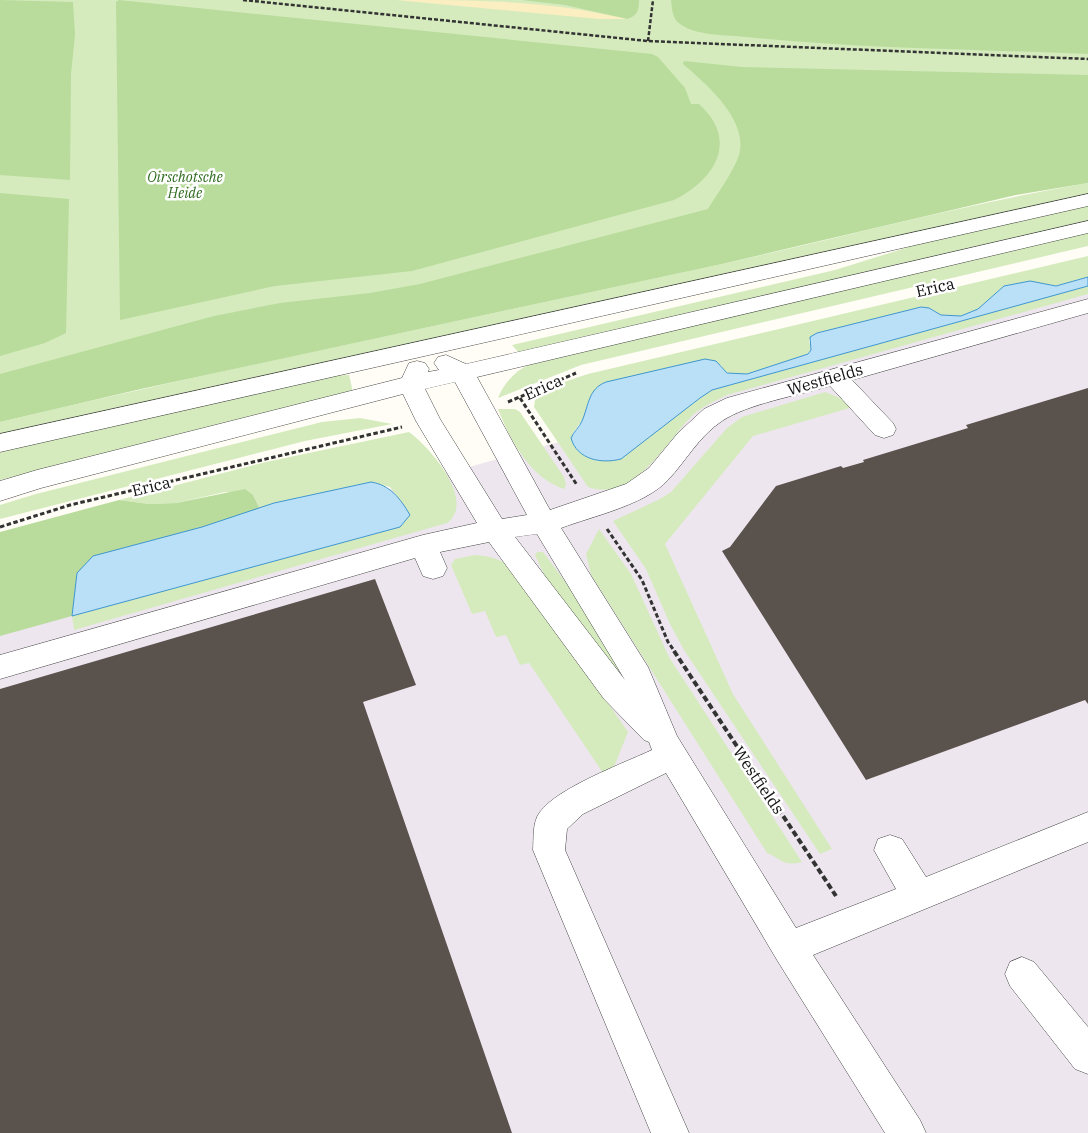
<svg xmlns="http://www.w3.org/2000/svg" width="1088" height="1133" viewBox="0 0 1088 1133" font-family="'IBM Plex Serif',serif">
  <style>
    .industrial { fill: #eee6ef }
    .green { fill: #d5ebbd }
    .forest { fill: #b9dc9c }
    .sand { fill: #fbeec1 }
    .water { fill: #b9e0f7; stroke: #3f96cf }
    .building { fill: #5a524d }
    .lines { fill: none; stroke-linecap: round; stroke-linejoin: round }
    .minor-casing { stroke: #444; stroke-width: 1 }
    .path-far2 { stroke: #333; stroke-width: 2.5; stroke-dasharray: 4 2; stroke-linecap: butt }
    .path-far1 { stroke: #333; stroke-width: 3; stroke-dasharray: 4.5 2.5; stroke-linecap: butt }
    .path { stroke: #333; stroke-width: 4; stroke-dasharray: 6 3; stroke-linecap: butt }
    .minor { fill: #fff; fill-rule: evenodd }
    .labels { text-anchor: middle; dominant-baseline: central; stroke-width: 5; stroke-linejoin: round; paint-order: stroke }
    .far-park-label { font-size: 14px; font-style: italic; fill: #2f6b1f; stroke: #fff }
    .street-label { font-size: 16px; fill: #111; stroke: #fff }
  </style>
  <rect width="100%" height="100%" fill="#fffdf5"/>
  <polygon class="industrial" points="1088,293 1088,1133 0,1133 0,599"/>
  <g class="green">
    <polygon points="0,0 1088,0 1088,180 1039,185 63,401 0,420"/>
    <path d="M1088,183V195L0,438V422C229,368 459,321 689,271C822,243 954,206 1088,183Z"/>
    <polygon points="1088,205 1088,221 519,353 512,345 835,270 941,237"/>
    <path d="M1088,232V246L581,365L498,398C504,383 515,371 530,364Z"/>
    <path d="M1088,256V277L1056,286L1030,281L1004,286L978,309L961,316L941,315L932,309L921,307L817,333L809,340L811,350L805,356L747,374L734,375L723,370L721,365L583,419L573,433L572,442L581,453L588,458L621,459L700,398L712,390L1088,286V294L727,395C715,401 703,406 693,415C666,441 635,503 588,487L534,407L535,400C549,386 569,380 588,374Z"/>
    <polygon points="349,375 353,392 0,480 0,451 327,376"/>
    <polygon points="825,392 845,400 853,407 753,436 665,544 733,694 832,849 820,854 684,650 670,624 646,569 613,521 660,499 671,492 727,428 742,417"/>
    <path d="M498,409H515L520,412L564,477L566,485L564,489C530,478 510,440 498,409Z"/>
    <polygon points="360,418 392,424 305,441 0,519 0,505 36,494 322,422"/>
    <path d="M409,432C429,446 477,501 447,523L74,630L72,616L400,527L406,508L390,487L371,482L274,503L260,509L253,495L225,492L176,503L149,504L119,500L266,462Z"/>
    <path d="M599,529L631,574L669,657L802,862C782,867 782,859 767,853L591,575L586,554Z"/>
    <polygon points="537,552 543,552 618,652 628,688 547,581 535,555"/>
    <path d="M475,555C493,556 504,561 518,572L628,732L614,767L603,773L529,663L520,665L506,635L496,637L485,611L472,614L451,565L455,559Z"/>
  </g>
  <g class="forest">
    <polygon points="0,0 73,2 75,35 71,74 70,180 0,175"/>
    <path d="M119,0L652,54L658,57L685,88L691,104H699C739,140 716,179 674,200L412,271L275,286L120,320L116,2Z"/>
    <path d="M522,0H639C639,11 637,16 627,19L565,5Z"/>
    <path d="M671,0H1088V54C974,49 860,49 747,37C727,35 696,36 680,24C672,19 672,8 671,0Z"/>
    <path d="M684,61L742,67L1088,75V183L1016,195L722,264L141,389L0,422V374L214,316L280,303L370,293L420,284L708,209C717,194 734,171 739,155C749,120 706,84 683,64Z"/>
    <polygon points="0,193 69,199 66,333 45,343 0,356"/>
    <polygon points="245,489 253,495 260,509 202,527 77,573 72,616 0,636 0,532 119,500 149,504 176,503"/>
  </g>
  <path class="sand" d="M396,0C476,0 548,0 627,19H599Z"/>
  <g class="water">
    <path d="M1088,277V286L712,390L700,398L621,459C602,464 577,460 571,438C574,431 579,428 582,421C589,405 588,389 606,382L705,359L716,361L727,373L747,374L808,354L811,350L810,337L817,333L921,307L929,308L941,315L961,316L978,309L1004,286L1030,281L1056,286Z"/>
    <path d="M371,482C390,485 400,498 410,515L400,527L72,616L77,573L93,556L202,527L274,503Z"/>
  </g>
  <g class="building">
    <polygon points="1088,388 1088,704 1085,700 866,780 722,551 730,547 776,486 841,466 843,468 864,462 863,460 968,428 966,425"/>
    <polygon points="375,579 416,685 363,702 512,1133 0,1133 0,689"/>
  </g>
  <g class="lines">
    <defs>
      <g id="minor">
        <polygon points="1088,194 1088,206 0,452 0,434"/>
        <path d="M1088,221V233L477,377L550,510L626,484L649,468L678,433L704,409L727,398L1088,299V313L852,380L893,423L896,429L893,435L884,438L875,435L830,386C799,395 747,404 722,421C699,436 686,461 668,480C645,505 593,516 561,528L648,667L677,736L796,928L896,889L874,850L878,839L890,835L902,839L926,877L1088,812V842L813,955L920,1120L926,1133H885L777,960L666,773L583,814L567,829L565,850L689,1133H651L533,850C534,838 532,822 540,812C557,788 624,763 652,750L649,742L644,740L604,699L489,542L440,552L447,568L443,576L433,579L423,576L415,558L0,679V655L423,535L477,523L416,421L403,394L41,488L0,501V481L37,470L402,378L409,363L417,361L425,363L429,369L428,372L439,370L434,363L438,357L446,355L466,364ZM455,382L527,515L502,519L440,419L425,389ZM537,534L625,680L515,537Z"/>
        <polygon points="1022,957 1034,962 1088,1027 1088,1074 1075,1069 1010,986 1005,974 1010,962"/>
      </g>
    </defs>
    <use href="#minor" class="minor-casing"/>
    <g class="path-far2">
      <polyline points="243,0 648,41 1088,59"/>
      <polyline points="648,41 653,0"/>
    </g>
    <g class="path-far1">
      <polyline points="520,398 577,485"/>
      <polyline points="508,402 576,373"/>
      <polyline points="0,527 70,505 402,427"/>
      <polyline points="607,529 642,580 668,642 675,652"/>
    </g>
    <polyline class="path" points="674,651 836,896"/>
    <use href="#minor" class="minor"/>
  </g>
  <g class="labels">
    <g class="far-park-label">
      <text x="185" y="177">Oirschotsche<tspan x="185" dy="16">Heide</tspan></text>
    </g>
    <g class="street-label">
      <text transform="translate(935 287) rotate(-13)">Erica</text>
      <text transform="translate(825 379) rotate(-16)">Westfields</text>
      <text transform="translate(543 387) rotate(-24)">Erica</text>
      <text transform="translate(151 486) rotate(-14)">Erica</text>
      <text transform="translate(759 780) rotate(56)">Westfields</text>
    </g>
  </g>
</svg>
